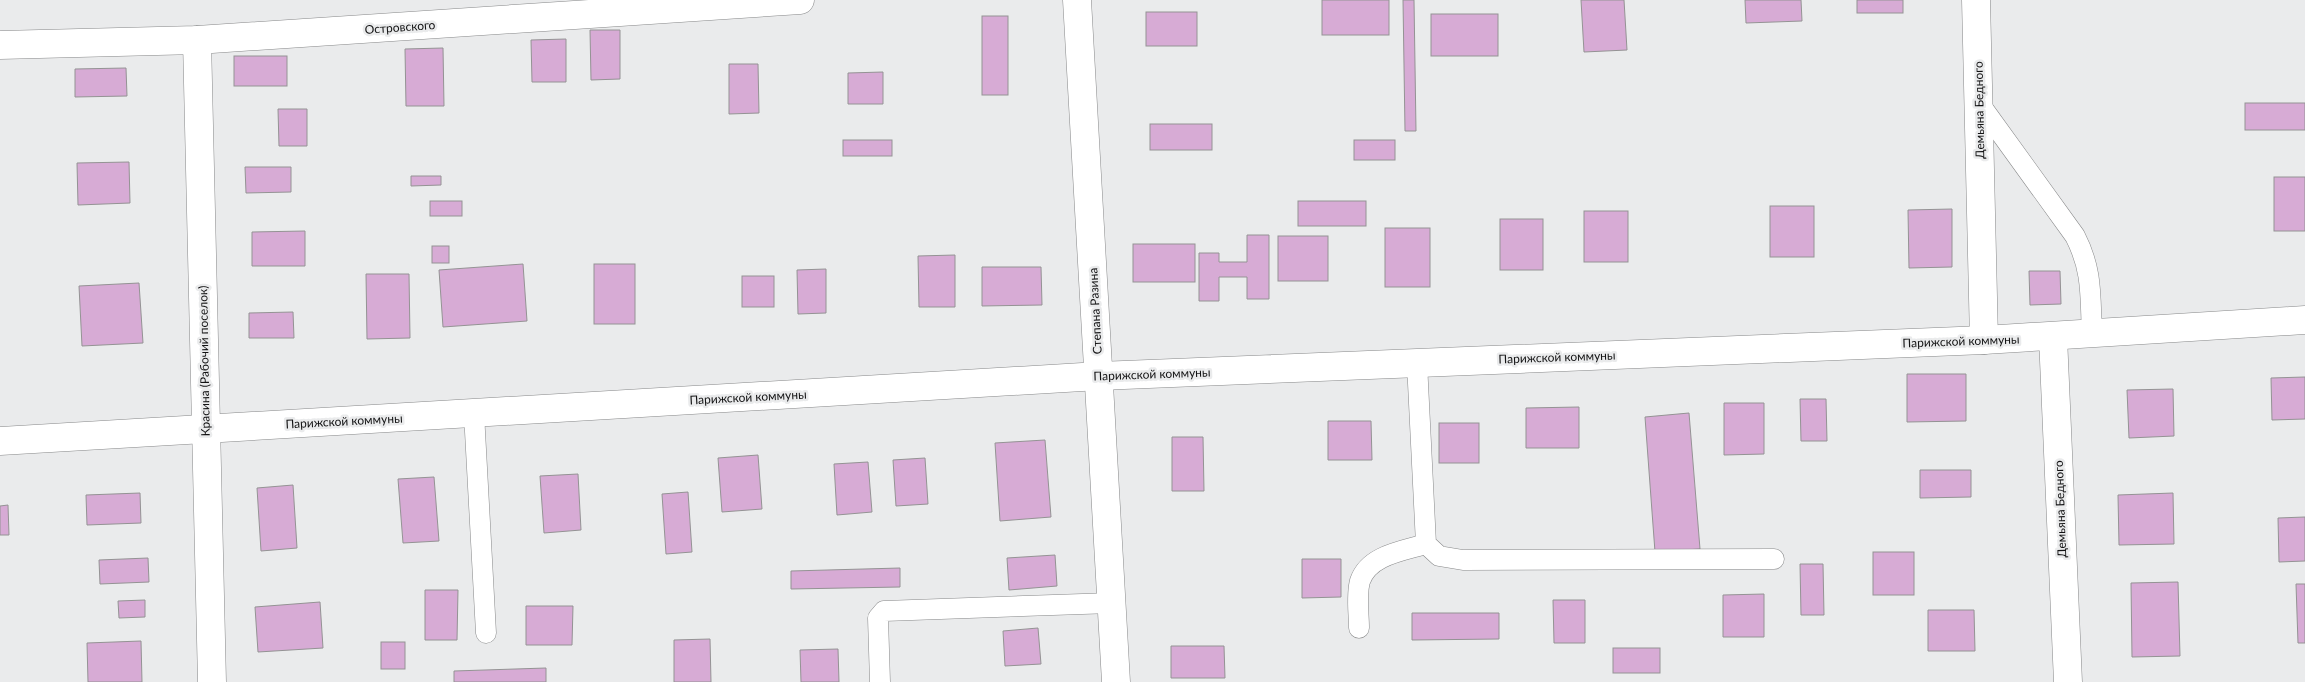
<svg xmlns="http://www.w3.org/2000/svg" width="2305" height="682" viewBox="0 0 2305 682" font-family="Lato,sans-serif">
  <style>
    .building { fill: #d7abd5; stroke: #949394 }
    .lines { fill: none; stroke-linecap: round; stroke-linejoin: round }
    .lane-casing { stroke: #878889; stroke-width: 21 }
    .street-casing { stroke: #878889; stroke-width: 29 }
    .lane { stroke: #fff; stroke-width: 20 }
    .street { stroke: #fff; stroke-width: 28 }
    .labels { text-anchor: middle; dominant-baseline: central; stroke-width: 5; stroke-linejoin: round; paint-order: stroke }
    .street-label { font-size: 12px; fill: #121213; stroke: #eaebec }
  </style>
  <rect width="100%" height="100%" fill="#eaebec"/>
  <g class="building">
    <rect x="1322" y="0" width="67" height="35"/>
    <polygon points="1403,0 1414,0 1416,131 1405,131"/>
    <polygon points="1581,0 1624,0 1627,50 1584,52"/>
    <polygon points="1745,0 1801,0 1802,21 1746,23"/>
    <rect x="1857" y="0" width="46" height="13"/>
    <rect x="1146" y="12" width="51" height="34"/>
    <rect x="1431" y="14" width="67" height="42"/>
    <rect x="982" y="16" width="26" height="79"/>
    <polygon points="590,30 620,30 620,79 591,80"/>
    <polygon points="566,39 566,82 532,82 531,40"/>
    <polygon points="443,48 444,106 406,106 405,49"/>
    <rect x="234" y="56" width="53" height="30"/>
    <polygon points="729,64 758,64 759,113 729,114"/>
    <polygon points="126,68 127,96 75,97 75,69"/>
    <polygon points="883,72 883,104 848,104 848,73"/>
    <rect x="2245" y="103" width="60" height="27"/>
    <polygon points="278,109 307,109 307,146 279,146"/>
    <rect x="1150" y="124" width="62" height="26"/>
    <rect x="843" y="140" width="49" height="16"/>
    <rect x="1354" y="140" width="41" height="20"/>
    <polygon points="129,162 130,203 78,205 77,163"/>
    <polygon points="245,167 291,167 291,192 246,193"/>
    <polygon points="411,176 441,176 441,185 411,186"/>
    <rect x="2274" y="177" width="31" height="54"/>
    <rect x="430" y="201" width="32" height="15"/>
    <rect x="1298" y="201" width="68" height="25"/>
    <rect x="1770" y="206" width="44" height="51"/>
    <polygon points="1952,209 1952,267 1909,268 1908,210"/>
    <rect x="1584" y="211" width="44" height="51"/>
    <rect x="1500" y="219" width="43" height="51"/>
    <rect x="1385" y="228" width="45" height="59"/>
    <polygon points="305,231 305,266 252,266 252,232"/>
    <polygon points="1247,235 1269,235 1269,299 1247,299 1247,277 1219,277 1219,301 1199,301 1199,253 1219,253 1219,262 1247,262"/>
    <rect x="1278" y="236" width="50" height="45"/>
    <rect x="1133" y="244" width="62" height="38"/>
    <rect x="432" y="246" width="17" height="17"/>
    <polygon points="955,255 955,307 919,307 918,256"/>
    <polygon points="523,264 527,321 443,327 439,270"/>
    <rect x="594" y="264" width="41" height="60"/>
    <polygon points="982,267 1041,267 1042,305 982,306"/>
    <polygon points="826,269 826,313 798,314 797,270"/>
    <polygon points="2029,271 2060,271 2061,304 2030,305"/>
    <polygon points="366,274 409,274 410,338 367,339"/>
    <rect x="742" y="276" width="32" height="31"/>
    <polygon points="139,283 143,343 82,346 79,286"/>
    <polygon points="293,312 294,338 249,338 249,313"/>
    <polygon points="1907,374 1966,374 1966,421 1907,422"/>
    <polygon points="2305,377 2305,419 2272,420 2271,378"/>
    <polygon points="2173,389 2174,436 2129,438 2127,390"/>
    <polygon points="1800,399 1826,399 1827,441 1801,441"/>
    <polygon points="1724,403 1764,403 1764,454 1724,455"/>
    <polygon points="1579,407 1579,448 1526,448 1526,408"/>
    <polygon points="1689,413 1700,549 1655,552 1645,417"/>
    <polygon points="1328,421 1371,421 1372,460 1328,460"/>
    <rect x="1439" y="423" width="40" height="40"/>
    <polygon points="1172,437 1203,437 1204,491 1172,491"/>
    <polygon points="1045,440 1051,517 1000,521 995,443"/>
    <polygon points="758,455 762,509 722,512 718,458"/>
    <polygon points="925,458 928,504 896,506 893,460"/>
    <polygon points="868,462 872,512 837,515 834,464"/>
    <polygon points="1920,470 1971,470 1971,497 1920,498"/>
    <polygon points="578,474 581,530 544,533 540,476"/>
    <polygon points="434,477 439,541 403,543 398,479"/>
    <polygon points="293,485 297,548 261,551 257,488"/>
    <polygon points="688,492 692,552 666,554 662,494"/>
    <polygon points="140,493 141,523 87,525 86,495"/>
    <polygon points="2173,493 2174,544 2119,545 2118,495"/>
    <polygon points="8,505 9,535 0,535 0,506"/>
    <polygon points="2305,517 2305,561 2279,562 2278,518"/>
    <rect x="1873" y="552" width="41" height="43"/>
    <polygon points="1055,555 1057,586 1009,590 1007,558"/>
    <polygon points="148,558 149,582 100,584 99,560"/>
    <polygon points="1302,559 1341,559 1341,597 1302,598"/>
    <polygon points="1800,564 1823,564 1824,615 1801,615"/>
    <polygon points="900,568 900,587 791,589 791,571"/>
    <polygon points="2178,582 2180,656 2132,657 2131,583"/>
    <polygon points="2296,584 2305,584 2305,643 2298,643"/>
    <polygon points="425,590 458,590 457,640 425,640"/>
    <polygon points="1764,594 1764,637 1723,637 1723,595"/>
    <polygon points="145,600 145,617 119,618 118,601"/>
    <polygon points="1553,600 1585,600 1585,643 1554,643"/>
    <polygon points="320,602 323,648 258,652 255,607"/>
    <polygon points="526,606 573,606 572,645 526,645"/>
    <polygon points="1928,610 1974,610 1975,651 1928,651"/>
    <polygon points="1412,613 1499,613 1499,639 1412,640"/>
    <polygon points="1038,628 1041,664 1005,666 1003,631"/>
    <polygon points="710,639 711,682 674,682 674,640"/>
    <polygon points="141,641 142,682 88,682 87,643"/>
    <rect x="381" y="642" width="24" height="27"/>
    <polygon points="1171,646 1224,646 1225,678 1171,678"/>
    <rect x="1613" y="648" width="47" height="25"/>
    <polygon points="838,649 839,682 801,682 800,650"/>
    <polygon points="546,668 546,682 454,682 454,671"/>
  </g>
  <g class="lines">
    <defs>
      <g id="lane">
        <path d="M1979,103L2075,236C2093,271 2090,296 2092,334"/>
        <polyline points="1417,363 1426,544 1439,556 1463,560 1774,559"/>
        <polyline points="474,413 486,633"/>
        <path d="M1359,628C1359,614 1356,595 1360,581C1369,555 1403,551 1426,544"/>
        <polyline points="880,682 878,618 884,611 1112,603"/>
      </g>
      <g id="street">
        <polyline points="1077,0 1116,682"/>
        <polyline points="1976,0 1984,340"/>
        <polyline points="197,40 212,682"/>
        <polyline points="0,45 197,40 800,0"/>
        <polyline points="2053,337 2068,682"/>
        <polyline points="0,441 1099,376 1984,340 2305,320"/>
      </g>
    </defs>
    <use href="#lane" class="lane-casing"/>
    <use href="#street" class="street-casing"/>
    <use href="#lane" class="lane"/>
    <use href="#street" class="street"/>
  </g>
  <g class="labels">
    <g class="street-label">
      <text transform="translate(400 27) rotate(-4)">Островского</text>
      <text transform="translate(1979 110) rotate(-91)">Демьяна Бедного</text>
      <text transform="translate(1095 311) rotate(-93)">Степана Разина</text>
      <text transform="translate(1961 341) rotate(-2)">Парижской коммуны</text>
      <text transform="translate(1557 357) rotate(-2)">Парижской коммуны</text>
      <text transform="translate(204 361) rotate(-91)">Красина (Рабочий поселок)</text>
      <text transform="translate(1152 374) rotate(-2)">Парижской коммуны</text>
      <text transform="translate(748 397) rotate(-3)">Парижской коммуны</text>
      <text transform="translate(344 421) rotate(-3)">Парижской коммуны</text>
      <text transform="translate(2060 509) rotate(-92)">Демьяна Бедного</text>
    </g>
  </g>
</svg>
